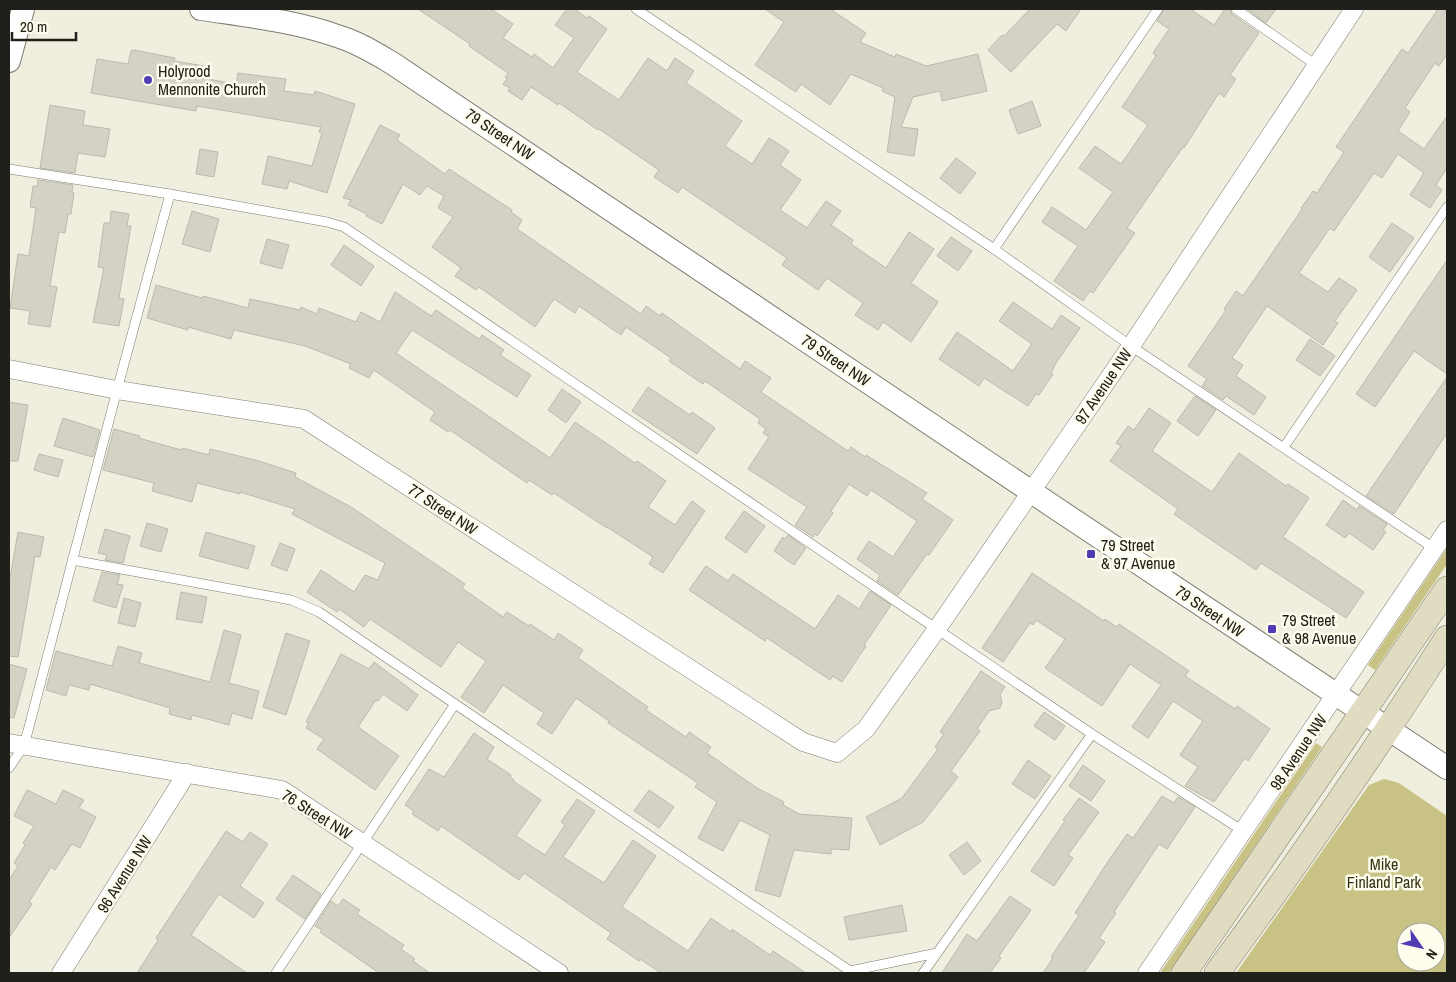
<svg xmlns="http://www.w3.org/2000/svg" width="1456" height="982" viewBox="0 0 1456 982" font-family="'Archivo Narrow',sans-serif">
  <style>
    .green { fill: #c8c384; fill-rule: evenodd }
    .building { fill: #d3d2c4; stroke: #bbbaac }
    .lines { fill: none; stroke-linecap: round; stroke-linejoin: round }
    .service-casing { stroke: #7c7b6e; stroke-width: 10 }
    .minor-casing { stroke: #7c7b6e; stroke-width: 19 }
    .tertiary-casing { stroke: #7c7b6e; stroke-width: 24 }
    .secondary-casing { stroke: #7c7b6e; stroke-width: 26 }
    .service { stroke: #fff; stroke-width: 9 }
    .minor { stroke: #fff; stroke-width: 18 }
    .tertiary { stroke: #fff; stroke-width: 22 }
    .secondary { stroke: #dfdcc2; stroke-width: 25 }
    .poi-dot { fill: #4f3cb3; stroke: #fdfced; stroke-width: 2 }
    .labels { text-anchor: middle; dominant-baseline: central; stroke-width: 5; stroke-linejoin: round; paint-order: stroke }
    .poi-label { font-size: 16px; fill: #20201a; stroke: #fdfced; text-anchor: start }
    .street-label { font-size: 16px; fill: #20201a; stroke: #fdfced }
    .park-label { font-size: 16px; fill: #363314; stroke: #fdfced }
  </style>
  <rect width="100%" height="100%" fill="#efeedf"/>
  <g class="green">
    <polygon points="1447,548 1447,564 1375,670 1368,665"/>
    <polygon points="1316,743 1322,747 1169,973 1160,973"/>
    <path d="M1384,779L1399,783L1447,816V973H1236L1369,785ZM1406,932H1436V962H1406Z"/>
  </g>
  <g class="building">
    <polygon points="418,9 491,9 513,24 503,38 532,57 534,54 553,68 574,38 555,25 567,9 574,9 587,18 589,16 607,29 577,72 619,100 648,58 667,71 675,58 694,71 686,83 742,121 725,146 752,164 769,138 789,151 780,165 801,180 780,210 807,228 826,201 841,211 831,225 853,240 851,244 886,268 909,232 934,249 911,283 938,302 911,342 883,322 878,330 855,315 863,303 827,278 818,290 782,265 787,258 682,187 678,193 654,177 659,170 599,129 598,130 559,103 558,105 531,87 522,100 508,91 510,88 503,84 507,79 505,77 508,73 469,46 470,44"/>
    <polygon points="765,9 830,9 866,33 860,42 895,57 896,54 926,66 978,54 987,91 942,101 940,91 913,97 901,127 918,129 914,156 887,152 895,97 882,91 883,88 851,74 830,105 801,84 796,92 755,65 784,22"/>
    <polygon points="1030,9 1081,9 1066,31 1057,24 1011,72 988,50 1002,35 1004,36"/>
    <polygon points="1164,9 1190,9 1214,25 1225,9 1230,9 1232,14 1259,33 1230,75 1236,79 1224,97 1219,93 1184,148 1183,147 1169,167 1127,228 1135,233 1093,293 1090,291 1083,301 1054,281 1078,246 1042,222 1052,207 1086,230 1113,192 1079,168 1095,146 1121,164 1148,125 1122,107 1156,56 1153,53 1169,29 1157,21"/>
    <polygon points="1247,9 1276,9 1266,23"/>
    <polygon points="1438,9 1447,9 1447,54 1439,66 1435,63 1405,108 1410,112 1398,131 1424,149 1447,116 1447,168 1436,185 1442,190 1430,208 1410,195 1424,173 1398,154 1382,178 1374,173 1334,231 1330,228 1299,273 1328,292 1339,278 1357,290 1335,321 1338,323 1323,345 1267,306 1232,358 1243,365 1236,376 1266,397 1254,415 1226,396 1223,400 1202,386 1207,379 1188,366 1226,310 1224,309 1236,291 1243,296 1302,209 1301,208 1313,191 1317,193 1344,152 1336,147 1402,49 1408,53"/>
    <polygon points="134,50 175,58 174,61 204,66 202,78 236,84 238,73 286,79 284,91 314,95 315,91 355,104 327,193 289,181 287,189 262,184 268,156 312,166 322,133 319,132 321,127 197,106 196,111 91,93 97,59 128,64 131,51"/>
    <polygon points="1032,101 1041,126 1018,134 1009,110"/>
    <polygon points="50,105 85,111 83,125 110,129 105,157 78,153 75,173 40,168"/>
    <polygon points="380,125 400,135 397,140 445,174 449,169 512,210 511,212 522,220 517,229 641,314 646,306 660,316 662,313 740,369 745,361 771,378 761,392 848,451 851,447 865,457 866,455 927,493 922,499 953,520 929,555 927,554 898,595 877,581 880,575 857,559 869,541 893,557 917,521 871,490 867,496 849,484 831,511 833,513 817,536 815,534 813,537 795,525 807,507 748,469 769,437 763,433 766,429 758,423 760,419 705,381 703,384 669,361 671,358 626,327 621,335 579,306 575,313 554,299 535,327 479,287 476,290 455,276 461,268 432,247 453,217 438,208 444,196 427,186 420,195 403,184 382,224 366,216 367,214 348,205 351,200 343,198"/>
    <polygon points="200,149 218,152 214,177 196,174"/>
    <polygon points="956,158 976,173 960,194 940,178"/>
    <polygon points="38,180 73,185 72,192 74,193 71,214 68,214 65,233 59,232 50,286 57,287 50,327 28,324 30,311 10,308 18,254 29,256 36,208 30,207 33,186 37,187"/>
    <polygon points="111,211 129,214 127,226 131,226 119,298 124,299 119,326 93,322 104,268 98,267 104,223 110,223"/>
    <polygon points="192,211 219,219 210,252 182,244"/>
    <polygon points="1392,223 1414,238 1390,272 1369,257"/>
    <polygon points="951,237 972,251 958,271 937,256"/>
    <polygon points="267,239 289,245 282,269 260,263"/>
    <polygon points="344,245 374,266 361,286 331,265"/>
    <polygon points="1447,260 1447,374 1414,351 1375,407 1356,394"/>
    <polygon points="156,285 202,298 203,296 248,308 250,299 300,310 301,307 317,314 319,308 356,322 361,312 380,322 395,292 431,316 436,310 479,339 482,335 504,350 500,355 531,375 517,397 412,330 396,353 550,458 575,422 635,463 637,461 666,481 648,507 675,525 692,501 705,511 663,573 649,564 653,557 607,527 607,528 554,493 552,495 529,480 527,483 450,430 448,432 430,420 435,412 374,370 369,378 349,368 351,364 305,346 234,330 231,339 188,327 188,330 147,318"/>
    <polygon points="1013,302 1052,329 1061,315 1080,328 1056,363 1051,373 1053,374 1039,395 1036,394 1028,406 984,378 979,386 939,359 957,332 1013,371 1032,344 999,321"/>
    <polygon points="1310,339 1335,356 1320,376 1296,360"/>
    <polygon points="1447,377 1447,433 1394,514 1366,496"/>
    <polygon points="648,387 690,415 692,412 715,428 697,454 632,411"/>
    <polygon points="562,389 581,402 566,423 548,410"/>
    <polygon points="1195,396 1216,410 1198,436 1177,421"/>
    <polygon points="9,402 28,405 18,461 9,461"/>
    <polygon points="1149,408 1171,423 1152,451 1212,492 1239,453 1286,486 1288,484 1309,498 1283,537 1364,592 1346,618 1261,563 1256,570 1207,537 1174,514 1178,509 1110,461 1121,446 1116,443 1128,426 1134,430"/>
    <polygon points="63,418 100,430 93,457 54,446"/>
    <polygon points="114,429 140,436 139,438 181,450 182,448 209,455 210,449 259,461 296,473 295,477 351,507 465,584 462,588 503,617 507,612 529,626 530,624 554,640 558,633 583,650 578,658 648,707 646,710 686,737 689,732 711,747 707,753 757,788 784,802 783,805 799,814 852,818 849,850 831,849 831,854 794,850 780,897 755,890 770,835 740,820 723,851 698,838 717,802 695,787 698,783 608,723 609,721 576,698 552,734 537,724 544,713 503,685 484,713 461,697 486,661 458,642 441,667 370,619 364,627 339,609 337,612 307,592 321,570 354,592 365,575 378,580 385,563 292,514 295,509 240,492 240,494 197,483 192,502 152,491 154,483 103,470"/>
    <polygon points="39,454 63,460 58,477 34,470"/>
    <polygon points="1343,500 1357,510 1359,506 1387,524 1383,530 1386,532 1373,550 1349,533 1345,538 1326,525"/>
    <polygon points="744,511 765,526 746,553 725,538"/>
    <polygon points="147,523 168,529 161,552 140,546"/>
    <polygon points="105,529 130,536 123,563 105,560 107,555 98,553"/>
    <polygon points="18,532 44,537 40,557 35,556 18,657 9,656 9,584"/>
    <polygon points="206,532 255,546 248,569 199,556"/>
    <polygon points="788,535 806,548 794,565 774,551 783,537 785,539"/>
    <polygon points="280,543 295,549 287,571 271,565"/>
    <polygon points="706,566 728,581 733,574 815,629 838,595 859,609 870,591 891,605 864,645 866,646 842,682 833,676 830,680 767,638 765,641 689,590"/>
    <polygon points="102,572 120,575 117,584 123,585 116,608 93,601"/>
    <polygon points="1032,573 1104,621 1105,619 1117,627 1119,624 1189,671 1185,676 1235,709 1237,706 1270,729 1248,761 1245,758 1214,802 1185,786 1198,767 1180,755 1203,721 1173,701 1148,738 1132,727 1161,685 1130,664 1102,706 1045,668 1065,639 1036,620 1033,625 1030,623 1003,662 982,648"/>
    <polygon points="181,592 207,597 202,623 176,619"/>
    <polygon points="124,598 141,603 135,627 118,623"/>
    <polygon points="224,630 241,635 229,683 259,691 252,719 232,713 229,725 192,715 191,720 169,714 170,708 90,684 89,690 69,685 66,696 46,690 56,651 112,666 118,646 142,653 139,663 210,682"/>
    <polygon points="286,633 310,641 286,715 263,707"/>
    <polygon points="341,654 369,669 374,662 418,695 407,711 383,694 378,701 376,700 358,727 399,756 375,790 317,749 324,739 306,728 309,723 306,722"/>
    <polygon points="9,664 27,669 14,718 9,717"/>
    <polygon points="981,671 1005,687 1000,694 1002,702 1000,708 989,711 977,729 980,731 951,771 958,777 923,822 880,845 866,817 902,798 938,749 935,747 944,734 940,732"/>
    <polygon points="1044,712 1065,726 1055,740 1034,726"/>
    <polygon points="474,733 494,747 487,759 511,775 510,777 514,780 513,781 541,800 516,836 545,855 565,825 561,822 577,799 595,811 563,857 604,883 633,840 656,856 622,907 688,951 711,918 731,932 732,929 770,955 773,951 806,973 661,973 640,959 639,961 607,939 611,933 524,873 519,880 441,826 438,831 412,814 414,811 405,805 429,769 444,777"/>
    <polygon points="1028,760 1051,776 1035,799 1012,784"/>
    <polygon points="1083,765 1105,781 1091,801 1069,786"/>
    <polygon points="27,790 56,804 63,790 84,800 79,808 96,817 80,848 72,844 55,870 51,867 29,902 32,904 9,938 9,880 18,866 14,863 25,845 23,843 34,826 14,816"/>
    <polygon points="649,790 674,807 659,828 634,811"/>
    <polygon points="1162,796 1174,803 1178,797 1195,807 1167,849 1159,844 1126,894 1114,912 1116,913 1099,938 1105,942 1084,973 1043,973 1053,958 1051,957 1079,915 1075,913 1103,869 1127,834 1133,838"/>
    <polygon points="1079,798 1099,812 1068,855 1073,858 1054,886 1031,871 1065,821 1063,820"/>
    <polygon points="226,831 243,842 250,832 268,844 240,886 264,903 254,918 219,894 191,935 247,973 137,973 158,940 156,938"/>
    <polygon points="967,842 981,861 964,875 949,855"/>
    <polygon points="293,875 321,894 305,919 276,899"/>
    <polygon points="1010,896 1031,910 999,956 1001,958 990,973 942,973 967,934 977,941"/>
    <polygon points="343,899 360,910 357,914 404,945 401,949 415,959 413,961 430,973 379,973 320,932 322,930 315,926 331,901 338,906"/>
    <polygon points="902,905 907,931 849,940 844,917"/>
  </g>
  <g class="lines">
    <defs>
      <g id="service">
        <polyline points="636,9 994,249 1131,346 1435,549"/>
        <polyline points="1236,9 1316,65"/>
        <polyline points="9,169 170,194 327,222 344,227 916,615 1092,734 1243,831"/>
        <polyline points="994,249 1158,9"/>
        <polyline points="1284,447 1447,207"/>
        <polyline points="72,560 291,600 319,612 853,973"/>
        <polyline points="9,768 24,746 117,390 170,194"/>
        <polyline points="850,971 937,953"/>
        <polyline points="276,973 455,704"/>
        <polyline points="923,973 1092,734"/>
      </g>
      <g id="minor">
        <polyline points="9,369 117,390 304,419 803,742 837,753 866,729 937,629 1131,346 1354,9"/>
        <polyline points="9,743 282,790 559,973"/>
        <polyline points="61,973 187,773"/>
        <polyline points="1147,973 1447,530"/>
      </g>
      <g id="tertiary">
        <path d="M201,9C248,16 296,21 340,37C359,43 375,53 392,63L1054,507L1447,768"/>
        <polyline points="9,61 23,9"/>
      </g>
      <g id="secondary">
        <polyline points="1184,973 1447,589"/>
        <path d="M1217,973C1297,864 1374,753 1447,638"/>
      </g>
    </defs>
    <use href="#service" class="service-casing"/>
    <use href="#minor" class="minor-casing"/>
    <use href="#tertiary" class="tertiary-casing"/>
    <use href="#secondary" class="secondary-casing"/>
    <use href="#service" class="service"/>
    <use href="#minor" class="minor"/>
    <use href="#tertiary" class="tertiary"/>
    <use href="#secondary" class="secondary"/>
  </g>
  <g class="poi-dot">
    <circle cx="148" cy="80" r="5"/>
    <rect x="1086" y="549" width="10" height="10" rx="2.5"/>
    <rect x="1267" y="624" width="10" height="10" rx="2.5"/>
  </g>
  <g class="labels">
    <g class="poi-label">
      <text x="158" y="71">Holyrood<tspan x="158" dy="18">Mennonite Church</tspan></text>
      <text x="1101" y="545">79 Street<tspan x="1101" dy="18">&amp; 97 Avenue</tspan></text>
      <text x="1282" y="620">79 Street<tspan x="1282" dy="18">&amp; 98 Avenue</tspan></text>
    </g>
    <g class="street-label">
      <text transform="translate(500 134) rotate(34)">79 Street NW</text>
      <text transform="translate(836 360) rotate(34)">79 Street NW</text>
      <text transform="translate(1103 386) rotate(-56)">97 Avenue NW</text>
      <text transform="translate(443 509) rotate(33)">77 Street NW</text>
      <text transform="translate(1210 611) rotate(34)">79 Street NW</text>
      <text transform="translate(1298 752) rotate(-56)">98 Avenue NW</text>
      <text transform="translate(317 814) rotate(32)">76 Street NW</text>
      <text transform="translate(124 874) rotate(-58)">96 Avenue NW</text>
    </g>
    <g class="park-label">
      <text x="1384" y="864">Mike<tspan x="1384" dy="18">Finland Park</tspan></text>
    </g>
  </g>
  <rect width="1456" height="982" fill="none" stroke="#20201a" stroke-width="20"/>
  <g transform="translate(1421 947) rotate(124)"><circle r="24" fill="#fdfced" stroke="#a5a499"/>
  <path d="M0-4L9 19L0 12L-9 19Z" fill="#4f3cb3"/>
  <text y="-8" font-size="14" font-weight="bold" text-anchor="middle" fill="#20201a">N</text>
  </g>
  <path d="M12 32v8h64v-8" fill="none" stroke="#20201a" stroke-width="2.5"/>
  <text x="20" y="32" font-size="15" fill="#20201a" stroke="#fdfced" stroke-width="4" paint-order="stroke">20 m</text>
</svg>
